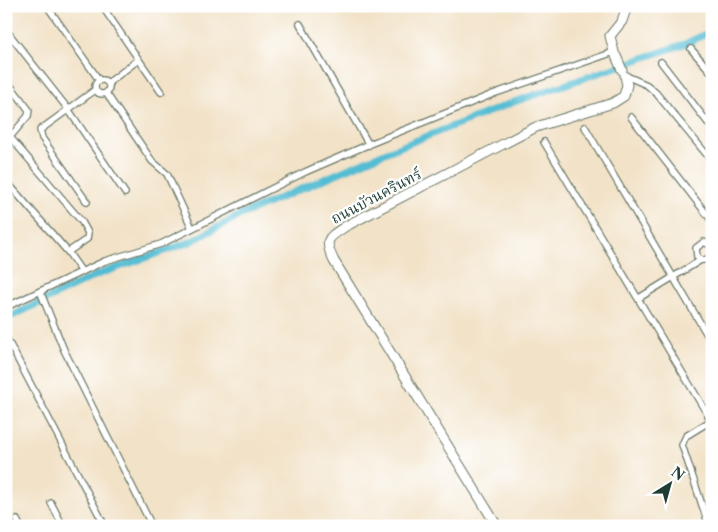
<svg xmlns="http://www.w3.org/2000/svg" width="718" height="532" viewBox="0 0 718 532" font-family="'Libre Caslon Text','Noto Serif Thai',serif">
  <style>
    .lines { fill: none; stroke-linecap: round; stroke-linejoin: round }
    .canal { stroke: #55bdd3; stroke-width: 7 }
    .street-casing { stroke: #697767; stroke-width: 8 }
    .secondary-casing { stroke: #697767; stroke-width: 11 }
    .street { stroke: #fff; stroke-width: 5.5 }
    .secondary { stroke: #fff; stroke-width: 9 }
    .labels { text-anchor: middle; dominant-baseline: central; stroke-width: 4.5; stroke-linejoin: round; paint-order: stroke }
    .street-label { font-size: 15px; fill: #1f3d34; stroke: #fff }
  </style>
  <rect width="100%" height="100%" fill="#fff"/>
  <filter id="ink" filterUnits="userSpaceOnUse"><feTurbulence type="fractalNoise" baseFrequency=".02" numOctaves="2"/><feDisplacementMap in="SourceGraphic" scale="10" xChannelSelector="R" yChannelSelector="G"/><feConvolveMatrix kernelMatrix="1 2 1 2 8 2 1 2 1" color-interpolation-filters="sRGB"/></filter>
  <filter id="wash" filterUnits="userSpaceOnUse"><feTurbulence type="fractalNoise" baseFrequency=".0096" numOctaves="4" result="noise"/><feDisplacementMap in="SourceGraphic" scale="20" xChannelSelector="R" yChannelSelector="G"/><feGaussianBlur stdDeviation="1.12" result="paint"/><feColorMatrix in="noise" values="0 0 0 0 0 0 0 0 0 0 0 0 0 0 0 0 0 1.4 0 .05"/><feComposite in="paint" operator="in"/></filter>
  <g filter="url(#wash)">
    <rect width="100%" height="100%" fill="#f2e2c7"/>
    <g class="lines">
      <polyline class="canal" points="6,319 97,275 190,242 241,215 387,152 514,102 687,43 712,31"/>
    </g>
  </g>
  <g filter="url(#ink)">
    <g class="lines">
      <defs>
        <g id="street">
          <polyline points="47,6 99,80"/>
          <polyline points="102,6 161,92"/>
          <polyline points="300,24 369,145"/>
          <polyline points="6,30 68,109 125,193"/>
          <polyline points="691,49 712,73"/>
          <polyline points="661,62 712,128"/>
          <polyline points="624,75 647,85 656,93 712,161"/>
          <circle cx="102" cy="87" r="7"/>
          <polyline points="6,80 29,110 28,116 10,137 82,222 88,233 87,239 68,252 82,272"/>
          <polyline points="108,83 138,60"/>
          <polyline points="106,93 152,161 167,174 192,228"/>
          <polyline points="631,117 712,221"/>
          <polyline points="585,127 712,343"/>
          <polyline points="544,142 712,422"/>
          <polyline points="6,181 68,252"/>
          <polyline points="87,202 42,138 40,130 95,90"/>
          <polyline points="701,260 697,257 696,248 704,242 712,246"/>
          <polyline points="40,291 64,350 152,526"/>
          <polyline points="639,298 701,260 705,260 712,256"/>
          <polyline points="6,307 105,261 161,244 305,172 372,143 493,94 614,52 615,54"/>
          <polyline points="6,337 105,526"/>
          <polyline points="51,503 63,526"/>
          <polyline points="17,520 20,526"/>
          <polyline points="709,526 682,445 686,436 712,420"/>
        </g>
        <g id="secondary">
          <polyline points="614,52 610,36 622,21 627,6"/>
          <polyline points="616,56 622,70"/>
          <path d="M497,526L334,261C323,239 328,238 346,226L536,127L613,103L624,96L627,85L625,76"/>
        </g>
      </defs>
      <use href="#street" class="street-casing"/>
      <use href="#secondary" class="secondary-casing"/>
      <use href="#street" class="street"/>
      <use href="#secondary" class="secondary"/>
    </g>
  </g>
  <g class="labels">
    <g class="street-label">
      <text transform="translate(376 196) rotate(-28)">ถนนบัวนครินทร์</text>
    </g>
  </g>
  <rect width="718" height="532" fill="none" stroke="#fff" stroke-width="25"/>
  <g transform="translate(670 484) rotate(37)" stroke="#ffffff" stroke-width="4" paint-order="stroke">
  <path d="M0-4L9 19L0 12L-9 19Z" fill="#1f3d34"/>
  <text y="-8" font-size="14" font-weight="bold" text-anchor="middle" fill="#1f3d34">N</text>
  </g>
</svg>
